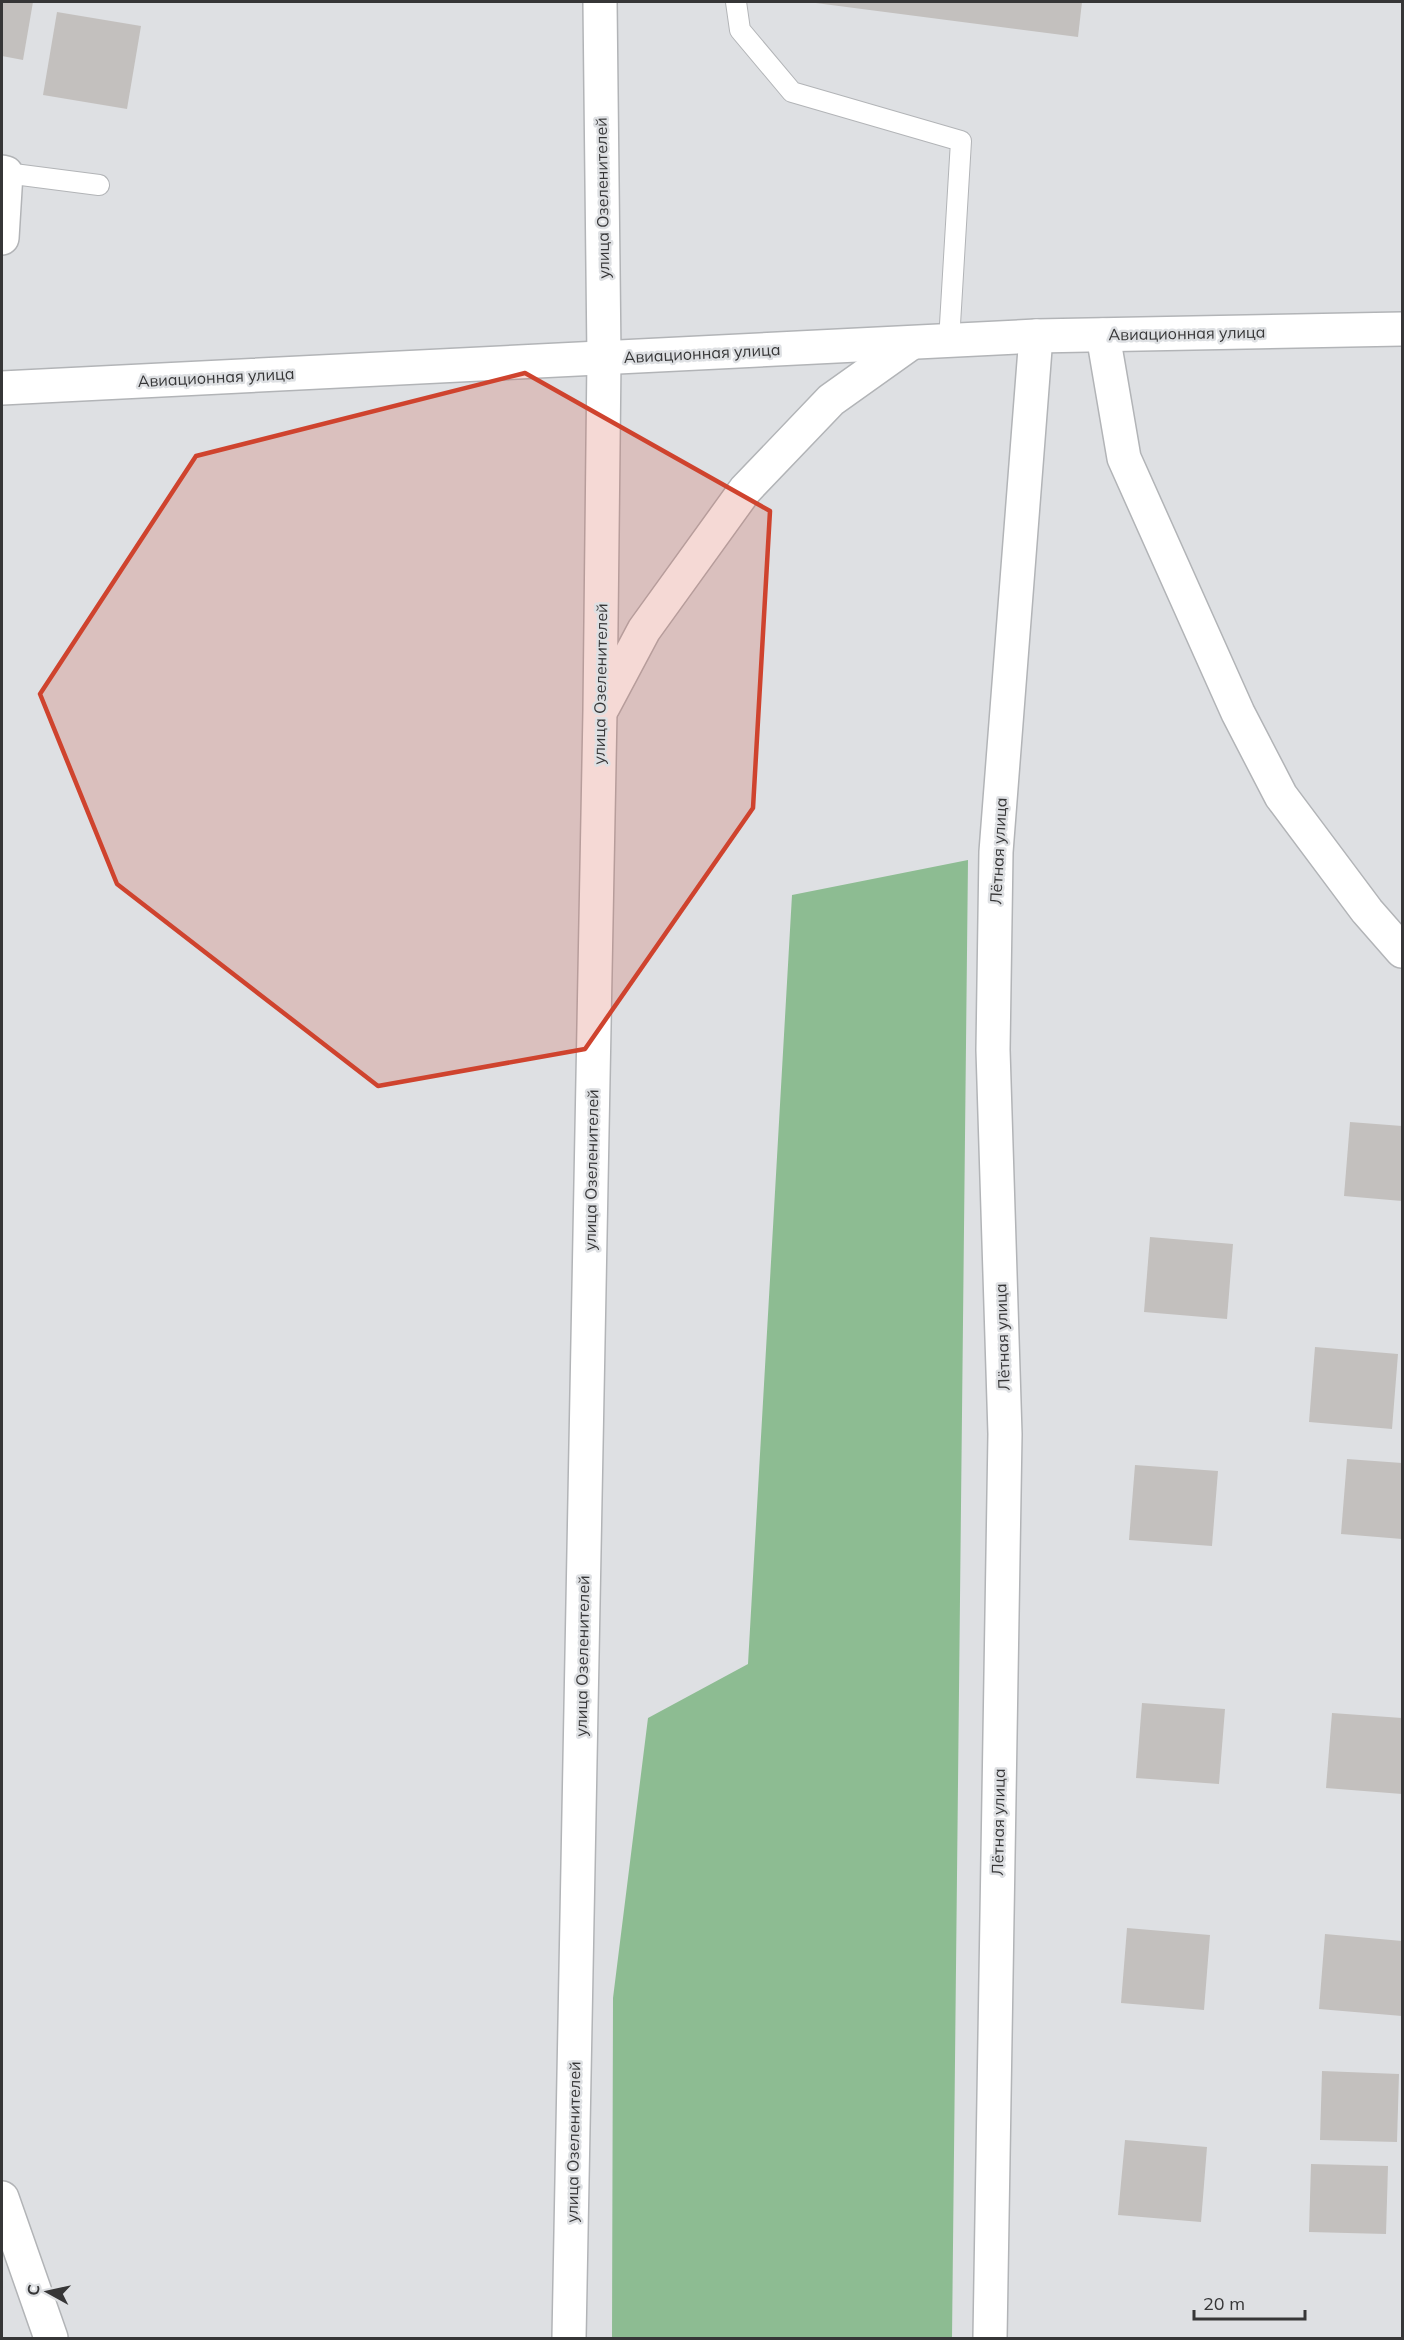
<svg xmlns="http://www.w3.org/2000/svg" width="1404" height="2340" viewBox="0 0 1404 2340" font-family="Mulish,sans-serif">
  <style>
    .green { fill: #8dbc92 }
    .building { fill: #c3c0be }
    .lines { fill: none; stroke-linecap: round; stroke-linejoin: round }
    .lane-casing { stroke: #b2b4b7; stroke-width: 22 }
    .street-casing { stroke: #b2b4b7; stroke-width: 36 }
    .secondary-casing { stroke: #b2b4b7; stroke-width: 36 }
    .highway-casing { stroke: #b2b4b7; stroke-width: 36 }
    .lane { stroke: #fff; stroke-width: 20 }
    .street { stroke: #fff; stroke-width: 33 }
    .secondary { stroke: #fff; stroke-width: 33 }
    .highway { stroke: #fff; stroke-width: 33 }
    .marked { fill: #cf432e; fill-opacity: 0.2; stroke: #cf432e; stroke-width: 4.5; stroke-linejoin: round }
    .labels { text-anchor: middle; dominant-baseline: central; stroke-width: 5; stroke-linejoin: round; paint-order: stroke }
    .street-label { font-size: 16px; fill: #363637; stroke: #dee0e3 }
  </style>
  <rect width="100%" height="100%" fill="#dee0e3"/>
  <polygon class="green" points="968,860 952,2338 612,2338 613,1998 648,1718 748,1664 792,895"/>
  <g class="building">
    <polygon points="2,2 33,2 23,60 2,56"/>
    <polygon points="808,2 1082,2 1078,37"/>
    <polygon points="57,12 141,26 127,109 43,95"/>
    <polygon points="1350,1122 1402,1126 1402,1201 1344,1196"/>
    <polygon points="1150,1237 1233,1244 1227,1319 1144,1312"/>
    <polygon points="1315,1347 1398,1354 1392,1429 1309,1422"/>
    <polygon points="1347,1459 1402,1463 1402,1539 1341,1534"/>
    <polygon points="1135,1465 1218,1471 1212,1546 1129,1540"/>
    <polygon points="1142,1703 1225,1709 1219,1784 1136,1778"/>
    <polygon points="1332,1713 1402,1718 1402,1794 1326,1788"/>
    <polygon points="1127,1928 1210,1935 1204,2010 1121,2003"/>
    <polygon points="1325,1934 1402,1941 1402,2016 1319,2009"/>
    <polygon points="1322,2071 1399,2074 1397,2142 1320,2140"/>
    <polygon points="1125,2140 1207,2147 1201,2222 1118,2215"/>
    <polygon points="1311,2164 1388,2166 1386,2234 1309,2232"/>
  </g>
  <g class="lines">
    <defs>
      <g id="lane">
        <polyline points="736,2 740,30 792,92 961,141 949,341"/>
        <polyline points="6,173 99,185"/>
      </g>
      <g id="street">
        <polyline points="2,172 6,173 2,238"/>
        <polyline points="1103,335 1124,458 1238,713 1281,796 1367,911 1402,951"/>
        <polyline points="603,707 644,630 745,490 831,400 911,343"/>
        <polyline points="569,2338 600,711 604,358 600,2"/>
        <polyline points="990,2338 1005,1434 993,1050 996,852 1036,336"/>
      </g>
      <polyline id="secondary" points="2,388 1036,336 1402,329"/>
      <polyline id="highway" points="2,2198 51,2338"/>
    </defs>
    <use href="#lane" class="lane-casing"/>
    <use href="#street" class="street-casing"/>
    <use href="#secondary" class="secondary-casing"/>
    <use href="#highway" class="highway-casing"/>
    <use href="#lane" class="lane"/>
    <use href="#street" class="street"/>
    <use href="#secondary" class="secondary"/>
    <use href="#highway" class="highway"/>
  </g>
  <path class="marked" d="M525,373L770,511L753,808L585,1049L378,1086L117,884L40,694L196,456Z"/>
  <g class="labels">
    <g class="street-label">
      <text transform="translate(602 198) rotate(-91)">улица Озеленителей</text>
      <text transform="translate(1187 333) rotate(-1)">Авиационная улица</text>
      <text transform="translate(702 353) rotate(-3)">Авиационная улица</text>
      <text transform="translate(216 377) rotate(-3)">Авиационная улица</text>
      <text transform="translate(600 684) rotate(-89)">улица Озеленителей</text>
      <text transform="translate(998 851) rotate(-87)">Лётная улица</text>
      <text transform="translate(591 1170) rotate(-89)">улица Озеленителей</text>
      <text transform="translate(1002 1337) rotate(-92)">Лётная улица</text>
      <text transform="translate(582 1656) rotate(-89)">улица Озеленителей</text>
      <text transform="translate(998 1822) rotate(-89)">Лётная улица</text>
      <text transform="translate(573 2142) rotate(-89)">улица Озеленителей</text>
    </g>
  </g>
  <rect width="1404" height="2340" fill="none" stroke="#363637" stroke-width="6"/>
  <g transform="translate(48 2292) rotate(278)" stroke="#dee0e3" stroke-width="4.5" paint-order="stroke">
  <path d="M0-4.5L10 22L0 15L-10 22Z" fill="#363637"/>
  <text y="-9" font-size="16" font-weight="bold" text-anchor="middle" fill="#363637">С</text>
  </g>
  <path d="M1194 2310v9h111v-9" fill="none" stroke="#363637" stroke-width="3"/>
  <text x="1203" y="2310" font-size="18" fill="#363637" stroke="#dee0e3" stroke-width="4.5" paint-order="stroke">20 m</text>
</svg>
